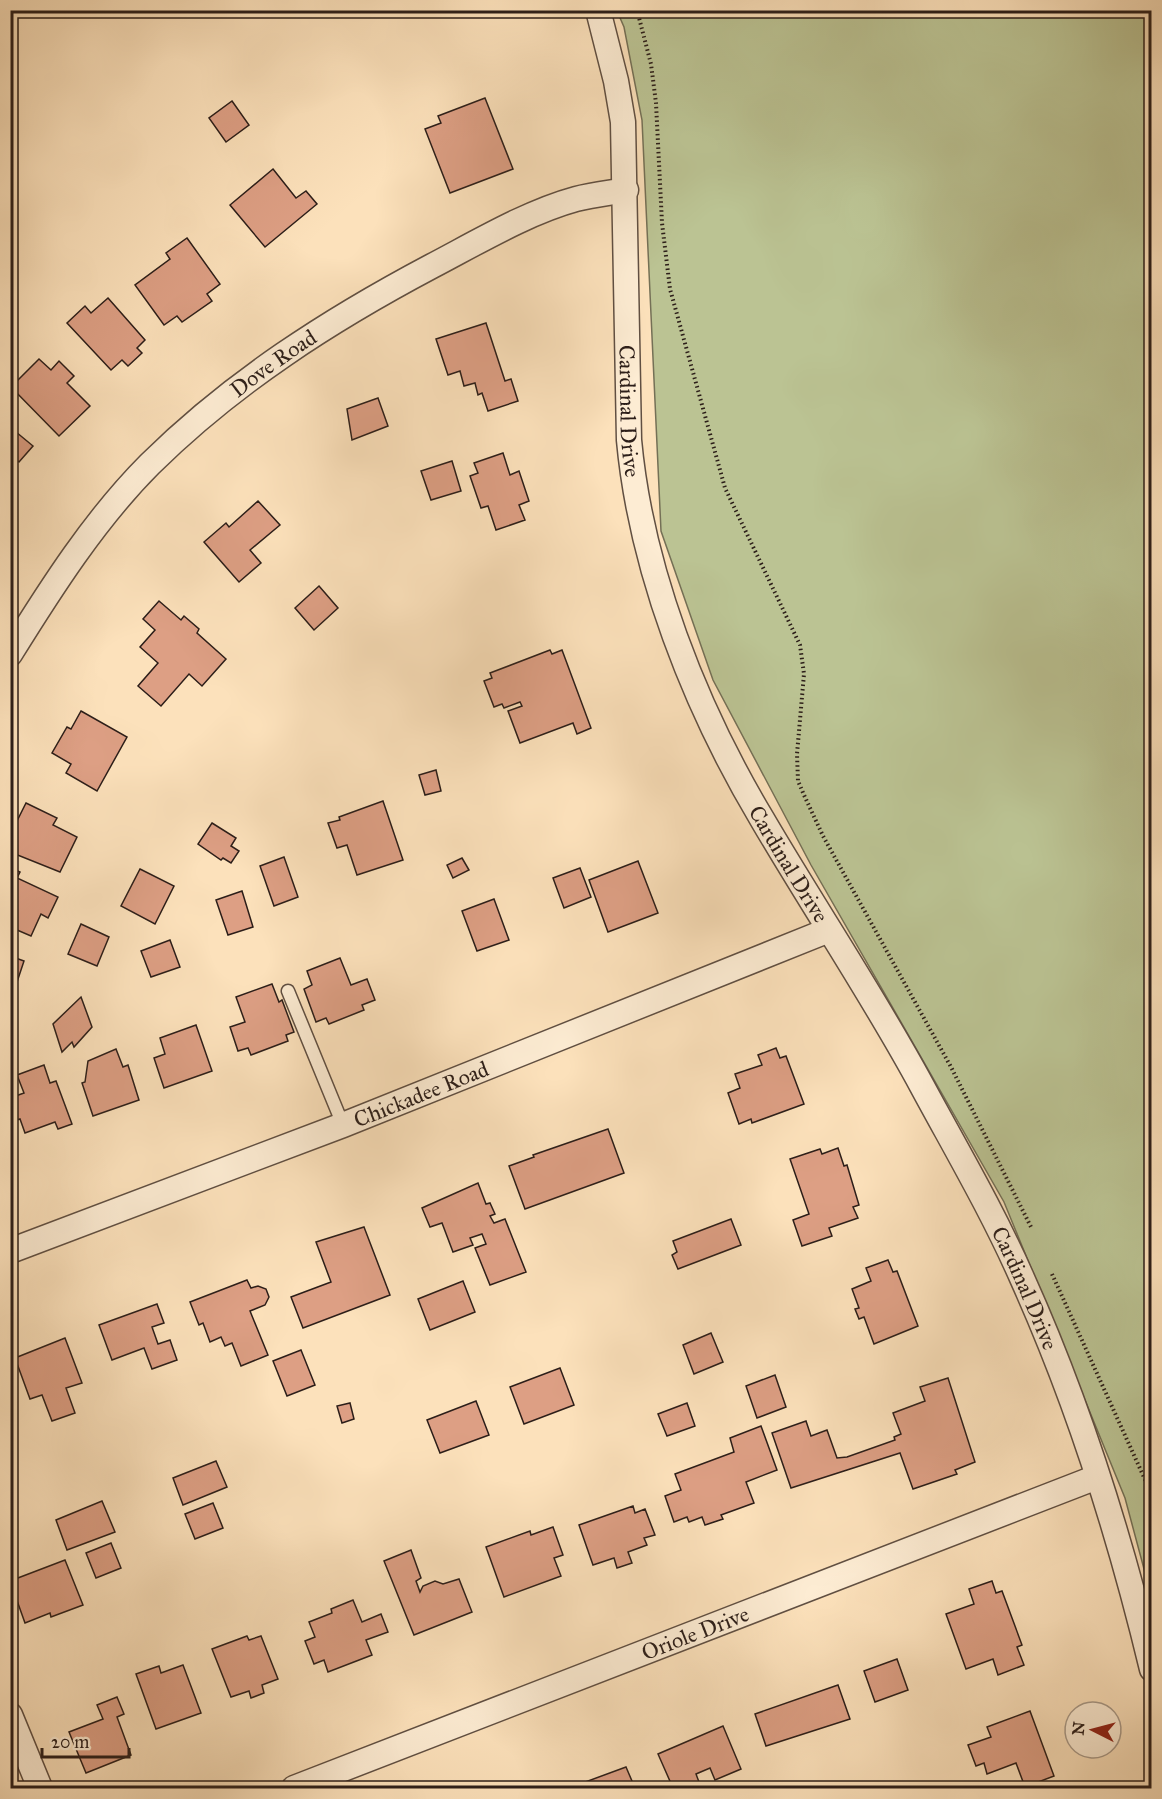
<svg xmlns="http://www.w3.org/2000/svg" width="1162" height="1799" viewBox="0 0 1162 1799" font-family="'IM FELL Great Primer',serif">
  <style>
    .green { fill: #bbc393; stroke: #747056; stroke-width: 1.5 }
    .building { fill: #dd9f84; stroke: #2c1e19; stroke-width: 1.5 }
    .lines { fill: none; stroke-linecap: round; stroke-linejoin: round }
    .lane-casing { stroke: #604f42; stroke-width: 15 }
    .street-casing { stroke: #604f42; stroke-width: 27 }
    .path { stroke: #2c1e19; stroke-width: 4; stroke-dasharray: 1.5 3; stroke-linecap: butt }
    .lane { stroke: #fdecd3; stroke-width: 12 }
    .street { stroke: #fdecd3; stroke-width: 24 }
    .labels { text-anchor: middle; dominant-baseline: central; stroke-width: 6; stroke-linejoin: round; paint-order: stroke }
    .street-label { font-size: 22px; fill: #2c1e19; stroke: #fdecd3 }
  </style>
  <rect width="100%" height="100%" fill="#fce1bb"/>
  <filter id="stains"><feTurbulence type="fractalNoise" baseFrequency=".00333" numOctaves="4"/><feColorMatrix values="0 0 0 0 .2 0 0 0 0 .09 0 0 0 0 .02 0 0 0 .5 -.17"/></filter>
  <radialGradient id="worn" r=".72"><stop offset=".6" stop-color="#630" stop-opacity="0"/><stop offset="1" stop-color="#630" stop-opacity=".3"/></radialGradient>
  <polygon class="green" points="617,11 1151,11 1151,1595 1125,1498 1004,1202 811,865 713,680 661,531 642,120 624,27"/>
  <g class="building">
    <polygon points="485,98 513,169 450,193 425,129 441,123 438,116"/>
    <polygon points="232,101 249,125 226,142 209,118"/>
    <polygon points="273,169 296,198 306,191 317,204 265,247 230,205"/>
    <polygon points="187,238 220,284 207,294 212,301 182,322 177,316 164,325 135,285 170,259 166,253"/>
    <polygon points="108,298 145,340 137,348 142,353 128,366 122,360 111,370 67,323 85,306 91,313"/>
    <polygon points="486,323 505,381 511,379 518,401 488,411 482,393 478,395 475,383 464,386 460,371 448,375 436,339"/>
    <polygon points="39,359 51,370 59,361 74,376 67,383 90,406 59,436 11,387"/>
    <polygon points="378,398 388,426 352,440 347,409"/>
    <polygon points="10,427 33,446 19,462 12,456 10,458"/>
    <polygon points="503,453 510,475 519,471 529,501 519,505 525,520 496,530 488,506 481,508 470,476 478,473 474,463"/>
    <polygon points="452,461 461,491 431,500 421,471"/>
    <polygon points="258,501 280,525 250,550 261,563 239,582 204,542 226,523 229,527"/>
    <polygon points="319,586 338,608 314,630 295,608"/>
    <polygon points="159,601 181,620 184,616 199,629 197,633 226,659 202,686 189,674 161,706 138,686 158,663 140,647 155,630 143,619"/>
    <polygon points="550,650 552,654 562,650 591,728 577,734 573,723 520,743 508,711 522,706 520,702 504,708 502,704 494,707 484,681 492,678 490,673"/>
    <polygon points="81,711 127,737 97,791 66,773 71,764 52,753 67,727 71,729"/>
    <polygon points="436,770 441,791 425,795 419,775"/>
    <polygon points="383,801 403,860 357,875 347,845 337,848 328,823 340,820 339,817"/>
    <polygon points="26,803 57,818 53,825 77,837 60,872 10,852 10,835"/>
    <polygon points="212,823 236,838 231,846 239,851 231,863 223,858 221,860 198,844"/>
    <polygon points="284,857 298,897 274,906 260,866"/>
    <polygon points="462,858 469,870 453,878 447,865"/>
    <polygon points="638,861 658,913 608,932 589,880"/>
    <polygon points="10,867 20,872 17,878 58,897 48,918 41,914 31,936 10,927"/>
    <polygon points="580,868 591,897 564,908 553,878"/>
    <polygon points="140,869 174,886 155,924 121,906"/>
    <polygon points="242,891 253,927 228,935 216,900"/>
    <polygon points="494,899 509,940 477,951 462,911"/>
    <polygon points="81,924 109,937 97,966 68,954"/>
    <polygon points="170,940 180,967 151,977 141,951"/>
    <polygon points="10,956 24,961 12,997 10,997"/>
    <polygon points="340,958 351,985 367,979 375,1000 362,1005 364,1010 329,1024 326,1018 316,1022 304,989 312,985 307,971"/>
    <polygon points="272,984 279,1002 282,1000 294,1032 286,1035 288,1041 251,1055 248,1048 238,1051 230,1027 245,1022 236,997"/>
    <polygon points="81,997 92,1027 74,1047 72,1042 62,1052 53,1024"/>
    <polygon points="196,1025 212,1071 164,1088 154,1058 165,1054 160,1038"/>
    <polygon points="776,1048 780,1058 786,1056 804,1104 752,1123 751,1119 739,1124 728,1093 740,1088 735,1074 762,1065 758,1055"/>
    <polygon points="116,1049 123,1067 128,1065 139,1100 93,1116 82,1083 85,1082 88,1061"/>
    <polygon points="44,1065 50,1083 56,1081 72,1124 58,1129 55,1122 25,1133 20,1119 10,1122 10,1098 24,1093 17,1075"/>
    <polygon points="608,1129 624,1173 525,1209 509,1166 534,1157 533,1155"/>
    <polygon points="838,1148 844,1166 847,1165 859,1205 853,1207 858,1218 829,1228 832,1236 802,1246 793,1220 809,1214 790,1159 820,1149 822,1154"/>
    <polygon points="478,1183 486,1204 490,1203 495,1214 490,1216 494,1223 505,1219 526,1272 490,1285 475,1248 486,1244 482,1234 470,1238 473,1245 453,1252 442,1223 430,1227 422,1208"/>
    <polygon points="731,1219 741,1245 678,1269 672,1255 677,1252 673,1241"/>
    <polygon points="364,1227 390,1295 303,1328 291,1297 331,1282 316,1242"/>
    <polygon points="888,1260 893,1272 897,1271 918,1326 874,1344 864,1317 859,1319 855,1309 859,1308 852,1289 871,1281 866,1268"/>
    <polygon points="247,1280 251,1288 258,1286 266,1289 269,1297 265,1305 250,1311 268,1355 241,1366 232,1343 225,1346 221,1337 210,1342 203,1323 199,1325 190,1302"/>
    <polygon points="463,1281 475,1312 430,1330 418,1299"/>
    <polygon points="157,1304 164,1323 152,1327 158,1344 170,1340 177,1360 152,1369 144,1348 112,1360 99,1325"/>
    <polygon points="711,1333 723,1362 694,1374 683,1345"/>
    <polygon points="65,1338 82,1383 66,1388 75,1413 52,1421 42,1395 30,1399 15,1358"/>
    <polygon points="301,1350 315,1385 287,1396 273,1361"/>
    <polygon points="560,1368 574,1405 524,1424 510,1387"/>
    <polygon points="775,1375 786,1407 757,1418 746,1386"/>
    <polygon points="948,1378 975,1462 955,1470 957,1474 913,1489 900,1453 791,1488 772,1433 806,1421 811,1436 827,1430 837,1458 847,1457 895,1440 894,1437 901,1434 893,1413 925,1401 920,1387"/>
    <polygon points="476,1401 489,1435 440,1453 427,1420"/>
    <polygon points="350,1403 354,1419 342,1423 337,1406"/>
    <polygon points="687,1403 695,1426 667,1436 658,1414"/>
    <polygon points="761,1426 777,1470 746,1482 754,1503 721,1515 723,1519 705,1525 702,1517 689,1522 687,1517 674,1522 665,1496 681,1490 675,1474 734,1452 730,1438"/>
    <polygon points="216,1461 227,1487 183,1505 173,1478"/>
    <polygon points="102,1501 115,1532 67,1550 56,1520"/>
    <polygon points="213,1503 223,1528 195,1539 185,1514"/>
    <polygon points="633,1506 635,1513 645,1509 655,1535 644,1538 647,1545 628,1552 632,1563 617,1568 614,1558 593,1565 579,1525"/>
    <polygon points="553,1527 563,1555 554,1558 561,1576 504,1597 486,1547 530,1531 531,1535"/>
    <polygon points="111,1543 121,1568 96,1578 86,1553"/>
    <polygon points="411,1550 421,1578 416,1581 420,1592 423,1586 435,1581 443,1584 459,1579 472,1612 414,1635 384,1561"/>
    <polygon points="65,1560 83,1605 51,1617 50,1613 25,1623 10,1581"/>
    <polygon points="992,1581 996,1593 1002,1591 1022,1645 1017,1647 1024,1665 998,1675 993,1659 966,1669 946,1614 974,1604 969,1589"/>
    <polygon points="353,1600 362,1622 381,1614 388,1632 366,1640 372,1655 328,1672 324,1660 314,1664 305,1641 315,1637 309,1622 332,1613 331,1609"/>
    <polygon points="247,1636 249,1640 261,1636 278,1679 262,1685 264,1693 251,1698 249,1691 231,1697 212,1649"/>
    <polygon points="897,1659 908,1690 875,1702 864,1671"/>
    <polygon points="183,1665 201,1713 156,1729 136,1674 159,1666 161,1673"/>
    <polygon points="838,1685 850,1719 766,1746 755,1714"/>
    <polygon points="117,1697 124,1714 117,1717 131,1755 86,1773 69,1732 103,1719 97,1705"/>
    <polygon points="1030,1711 1054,1776 1025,1787 1016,1763 987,1774 984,1763 976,1766 968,1745 991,1737 987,1727"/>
    <polygon points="723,1726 741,1769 715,1780 710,1768 696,1774 699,1782 683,1788 673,1788 658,1754"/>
    <polygon points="626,1767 635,1788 569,1788"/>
  </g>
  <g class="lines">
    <defs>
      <polyline id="lane" points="288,991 343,1125"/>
      <g id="street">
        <path id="s1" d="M598,10L616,81L623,122L629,440C641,570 695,707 762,819C814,908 873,995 922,1086C956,1149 993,1212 1022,1278C1078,1402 1120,1536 1152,1669"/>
        <path id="s2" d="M10,654C51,588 95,519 150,464C233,382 330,320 432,266C476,243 528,212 576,199C592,195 609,193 626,190"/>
        <path id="s3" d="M10,1251L343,1125L829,930"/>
        <polyline points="10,1715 40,1788"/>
        <path id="s4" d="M294,1788L1097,1477"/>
      </g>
    </defs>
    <use href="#lane" class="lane-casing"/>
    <use href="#street" class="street-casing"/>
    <g class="path">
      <polyline points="637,10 651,64 656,103 662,223 670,289 725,488 800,645 804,674 797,754 798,781 804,795 823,836 951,1067 1031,1227"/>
      <polyline points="1052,1274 1152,1495"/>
    </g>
    <use href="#lane" class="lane"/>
    <use href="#street" class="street"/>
  </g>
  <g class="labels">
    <g class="street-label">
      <text stroke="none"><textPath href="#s2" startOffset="396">Dove Road</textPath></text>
      <text stroke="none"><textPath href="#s1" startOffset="404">Cardinal Drive</textPath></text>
      <text stroke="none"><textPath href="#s1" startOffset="890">Cardinal Drive</textPath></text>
      <text stroke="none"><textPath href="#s3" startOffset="440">Chickadee Road</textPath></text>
      <text stroke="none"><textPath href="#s1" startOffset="1376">Cardinal Drive</textPath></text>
      <text stroke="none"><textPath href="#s4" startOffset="430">Oriole Drive</textPath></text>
    </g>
  </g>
  <rect width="1162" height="1799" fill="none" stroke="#fce1bb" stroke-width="36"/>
  <rect x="12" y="12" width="1138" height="1775" fill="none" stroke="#2c1e19" stroke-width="3"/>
  <rect x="18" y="18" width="1126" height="1763" fill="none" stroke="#2c1e19" stroke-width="1.5"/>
  <g transform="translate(1093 1730) rotate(276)"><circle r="28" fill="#fdecd3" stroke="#a99a89" stroke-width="1.5"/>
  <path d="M0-4.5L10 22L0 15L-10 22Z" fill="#8f2418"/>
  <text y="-9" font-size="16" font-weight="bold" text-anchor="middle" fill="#2c1e19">N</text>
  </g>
  <path d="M42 1748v9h87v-9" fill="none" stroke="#2c1e19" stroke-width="3"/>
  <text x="51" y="1748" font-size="18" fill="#2c1e19" stroke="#fdecd3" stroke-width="4.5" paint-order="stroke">20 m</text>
  <rect width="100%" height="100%" filter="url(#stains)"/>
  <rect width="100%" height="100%" fill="url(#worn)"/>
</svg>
